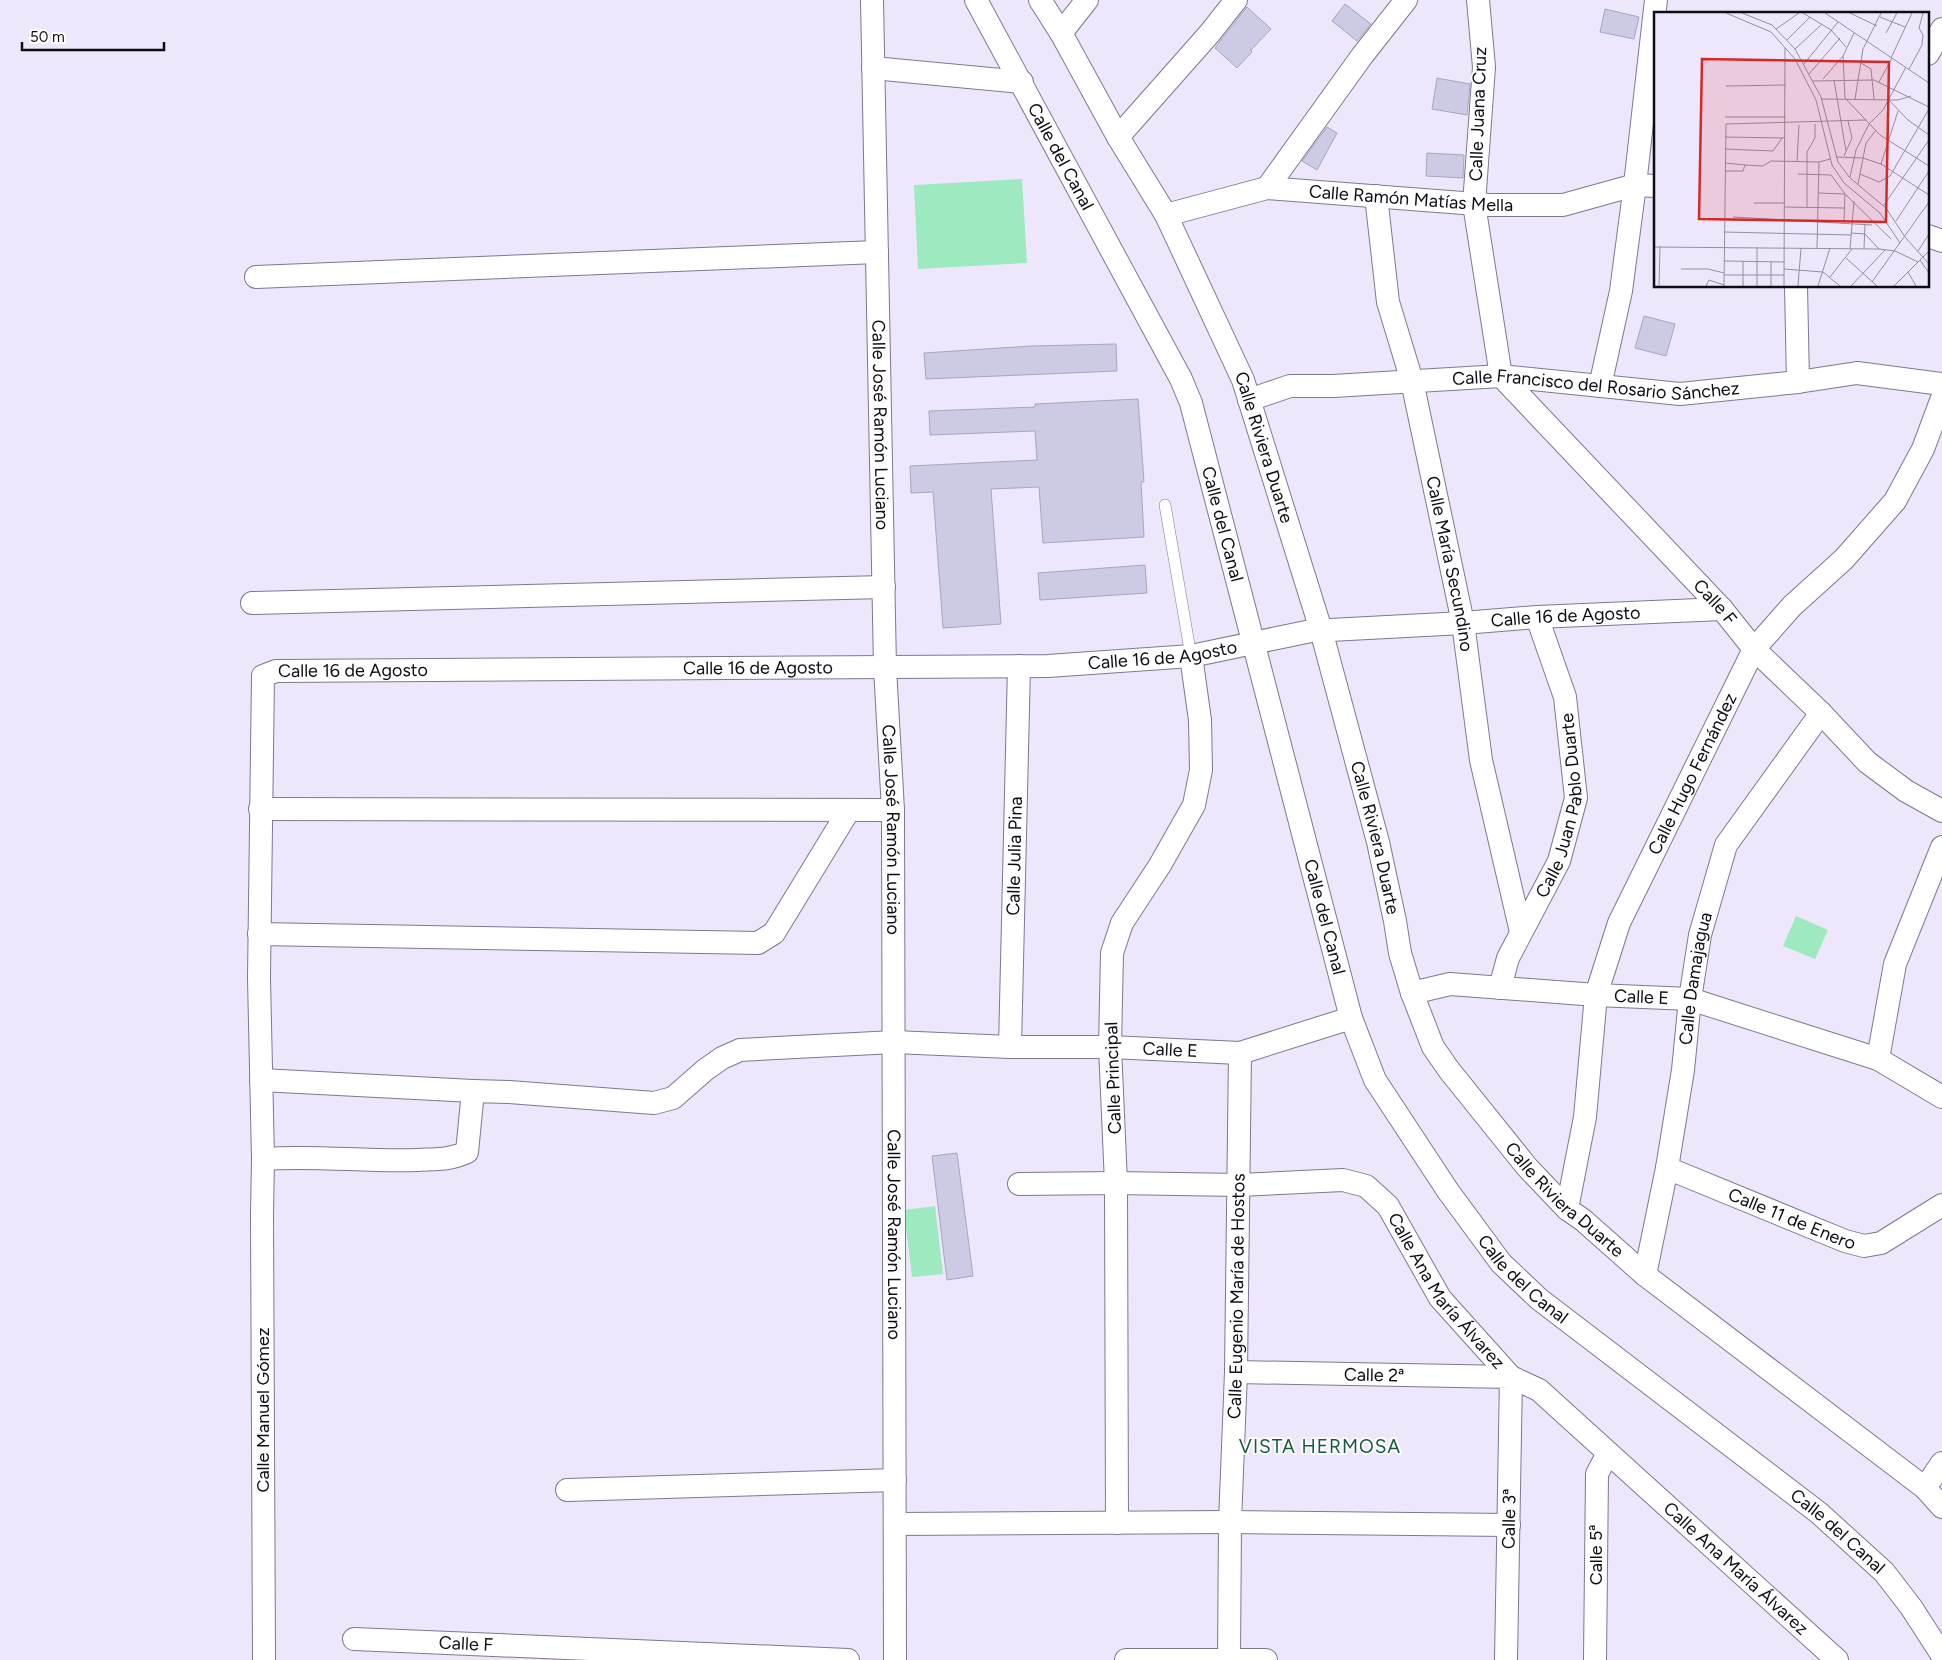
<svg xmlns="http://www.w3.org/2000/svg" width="1942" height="1660" viewBox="0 0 1942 1660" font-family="Figtree,sans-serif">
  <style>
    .green { fill: #9deac0 }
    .building { fill: #cccae4; stroke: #a7a6be }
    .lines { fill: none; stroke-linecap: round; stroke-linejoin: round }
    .service-casing { stroke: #7f778e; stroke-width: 12 }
    .minor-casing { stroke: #7f778e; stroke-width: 24 }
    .service { stroke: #fff; stroke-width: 11 }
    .minor { stroke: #fff; stroke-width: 22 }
    .labels { text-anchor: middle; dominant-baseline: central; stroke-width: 4; stroke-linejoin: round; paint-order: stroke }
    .street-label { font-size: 18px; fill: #0e0b14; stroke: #fff }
    .neighbourhood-label { font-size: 19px; letter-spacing: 1px; fill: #18583d; stroke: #fff }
    .inset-road { fill: none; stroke: #948f9f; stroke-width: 1 }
    .view { fill: #d62828; fill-opacity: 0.15; stroke: #d62828; stroke-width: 2.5 }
    .inset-edge { fill: none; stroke: #0e0b14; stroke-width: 2.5 }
  </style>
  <rect width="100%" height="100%" fill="#eee7fc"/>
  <g class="green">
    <polygon points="1022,179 1027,263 918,269 914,185"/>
    <polygon points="1796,916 1828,930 1815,959 1783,946"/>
    <polygon points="935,1206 943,1274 912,1277 904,1210"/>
  </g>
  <g class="building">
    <polygon points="1345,4 1371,24 1357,41 1332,21"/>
    <polygon points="1247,7 1271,29 1251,50 1252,52 1237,68 1215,48"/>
    <polygon points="1605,9 1639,17 1634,39 1600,32"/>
    <polygon points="1437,78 1470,84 1467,115 1432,109"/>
    <polygon points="1327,127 1337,133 1317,170 1302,161"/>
    <polygon points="1427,153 1464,155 1463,178 1426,176"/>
    <polygon points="1644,316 1675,324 1666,356 1635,348"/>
    <polygon points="1116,344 1117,371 926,379 924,353 1031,346"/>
    <polygon points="1138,399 1144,482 1141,482 1144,537 1043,543 1039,487 991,489 1001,624 943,628 933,492 911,493 910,466 1037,460 1035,431 930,435 929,411 1035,407 1035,404"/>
    <polygon points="1145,565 1147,593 1040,600 1038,573"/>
    <polygon points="957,1153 973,1276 947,1280 932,1156"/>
  </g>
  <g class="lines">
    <defs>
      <polyline id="service" points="1165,505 1191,656"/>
      <g id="minor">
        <path id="s1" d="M872,0L885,668L893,810L895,1660"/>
        <path id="s2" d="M976,0L1181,379L1191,403L1351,1018L1375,1080L1448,1191L1501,1263L1539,1299L1819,1513L1884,1572L1911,1607L1942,1655"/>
        <path id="s3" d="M1040,0L1061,33L1118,137L1166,215L1243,380L1321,630L1378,842L1395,921L1400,953L1412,993L1433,1047L1449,1070L1527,1167L1567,1209L1583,1220L1645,1275L1925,1488L1942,1507"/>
        <path id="s4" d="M1478,0L1484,67L1474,204L1501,376L1722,609L1754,649L1821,713L1867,762L1906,791L1942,811"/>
        <polyline points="1061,33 1087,0"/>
        <polyline points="1928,54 1942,29"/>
        <polyline points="873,68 1022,82"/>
        <polyline points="1118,137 1210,33 1236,0"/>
        <polyline points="1267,188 1362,56 1406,0"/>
        <path id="s5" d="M1376,196L1388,302L1412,381L1463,623L1481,760L1521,932"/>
        <path id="s6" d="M1166,215L1267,188L1489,205H1563L1635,185L1656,186"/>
        <polyline points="1928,236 1942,241"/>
        <polyline points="256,277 877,252"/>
        <polyline points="1796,286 1798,382"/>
        <polyline points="1600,386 1621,291 1635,185 1656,0"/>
        <path id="s7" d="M1249,400L1290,386H1333L1501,376L1680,394L1798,382L1857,373L1942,384"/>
        <polyline points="252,603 884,587"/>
        <polyline points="260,809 893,810"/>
        <polyline points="259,934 758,943 774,933 849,810"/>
        <path id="s8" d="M1500,988L1508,958L1559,861L1576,798L1565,697L1537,617"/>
        <path id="s9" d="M1412,993L1450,984L1596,995L1690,999L1878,1059L1942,1097"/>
        <path id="s10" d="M1010,1047L1019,666"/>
        <polyline points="1878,1059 1895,964 1942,847"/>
        <polyline points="261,1080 473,1091"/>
        <path id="s11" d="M263,1159C315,1155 366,1162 418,1160C435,1159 451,1160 467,1152L473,1091L509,1092L654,1103L673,1098L705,1070L722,1058L740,1050L894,1042L1010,1047H1110L1240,1053L1351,1018"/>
        <path id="s12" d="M1667,1168L1845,1241L1864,1246L1881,1243L1942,1205"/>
        <path id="s13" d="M1019,1184L1116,1183L1239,1185L1343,1180L1366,1186L1388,1206L1440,1298L1511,1377L1539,1390L1837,1660"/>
        <path id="s14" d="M1567,1209L1585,1117L1596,995L1619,923L1754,649L1792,606L1844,559L1895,501L1923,449L1942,398"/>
        <path id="s15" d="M1645,1275L1667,1168L1683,1070L1690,999L1700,935L1726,845L1821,713"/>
        <polyline points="1236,1372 1511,1377 1506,1660"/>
        <polyline points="1925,1488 1942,1463"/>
        <polyline points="567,1490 895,1480"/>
        <polyline points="1117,1523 1116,1183 1110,1047 1112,953 1122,923 1160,865 1194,805 1201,770 1200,720 1191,656"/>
        <polyline points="895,1524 1230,1522 1509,1525"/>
        <path id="s16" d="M354,1639L848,1660"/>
        <path id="s17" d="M264,1660L262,1215L263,1159L259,978L263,676L276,671L1048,666L1191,656L1311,631L1463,623L1537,617L1722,609"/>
        <polyline points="1126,1660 1266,1660"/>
        <path id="s18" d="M1229,1660L1230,1522L1236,1372L1240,1053"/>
        <polyline points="1595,1660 1597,1474 1608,1453"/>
      </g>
    </defs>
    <use href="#service" class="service-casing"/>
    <use href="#minor" class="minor-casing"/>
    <use href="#service" class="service"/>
    <use href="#minor" class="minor"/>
  </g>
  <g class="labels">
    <g class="street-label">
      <text transform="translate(1478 114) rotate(-88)">Calle Juana Cruz</text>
      <text stroke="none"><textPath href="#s2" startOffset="178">Calle del Canal</textPath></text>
      <text stroke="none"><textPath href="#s6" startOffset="249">Calle Ramón Matías Mella</textPath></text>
      <text stroke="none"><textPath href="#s7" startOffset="350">Calle Francisco del Rosario Sánchez</textPath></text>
      <text stroke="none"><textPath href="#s1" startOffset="425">Calle José Ramón Luciano</textPath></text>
      <text stroke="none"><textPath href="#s3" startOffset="502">Calle Riviera Duarte</textPath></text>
      <text stroke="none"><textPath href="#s2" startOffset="582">Calle del Canal</textPath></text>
      <text stroke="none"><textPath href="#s5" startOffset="376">Calle María Secundino</textPath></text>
      <text stroke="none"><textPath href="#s4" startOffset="690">Calle F</textPath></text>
      <text stroke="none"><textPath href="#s17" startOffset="2291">Calle 16 de Agosto</textPath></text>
      <text stroke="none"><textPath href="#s17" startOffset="1885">Calle 16 de Agosto</textPath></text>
      <text stroke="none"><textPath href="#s17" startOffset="1480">Calle 16 de Agosto</textPath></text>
      <text stroke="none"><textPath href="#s17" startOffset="1075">Calle 16 de Agosto</textPath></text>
      <text stroke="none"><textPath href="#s14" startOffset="458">Calle Hugo Fernández</textPath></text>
      <text stroke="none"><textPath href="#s8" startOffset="196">Calle Juan Pablo Duarte</textPath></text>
      <text stroke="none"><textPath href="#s1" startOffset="830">Calle José Ramón Luciano</textPath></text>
      <text stroke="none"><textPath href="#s3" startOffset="908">Calle Riviera Duarte</textPath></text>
      <text stroke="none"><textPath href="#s10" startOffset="191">Calle Julia Pina</textPath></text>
      <text stroke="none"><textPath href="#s2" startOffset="988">Calle del Canal</textPath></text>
      <text stroke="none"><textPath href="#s15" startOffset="301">Calle Damajagua</textPath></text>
      <text stroke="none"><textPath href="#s9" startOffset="231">Calle E</textPath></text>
      <text stroke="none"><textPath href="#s11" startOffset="981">Calle E</textPath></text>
      <text transform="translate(1113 1078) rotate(-92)">Calle Principal</text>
      <text stroke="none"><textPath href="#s3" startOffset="1328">Calle Riviera Duarte</textPath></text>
      <text stroke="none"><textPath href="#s12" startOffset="135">Calle 11 de Enero</textPath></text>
      <text stroke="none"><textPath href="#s1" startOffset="1235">Calle José Ramón Luciano</textPath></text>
      <text stroke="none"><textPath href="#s2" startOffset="1408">Calle del Canal</textPath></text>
      <text stroke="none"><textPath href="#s13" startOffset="481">Calle Ana María Álvarez</textPath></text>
      <text stroke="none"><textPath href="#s18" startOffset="364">Calle Eugenio María de Hostos</textPath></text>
      <text transform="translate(1374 1375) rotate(1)">Calle 2ª</text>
      <text transform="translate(263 1410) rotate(-90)">Calle Manuel Gómez</text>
      <text transform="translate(1509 1519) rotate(-89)">Calle 3ª</text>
      <text stroke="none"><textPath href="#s2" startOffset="1812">Calle del Canal</textPath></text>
      <text transform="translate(1596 1555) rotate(-90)">Calle 5ª</text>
      <text stroke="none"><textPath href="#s13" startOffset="886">Calle Ana María Álvarez</textPath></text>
      <text stroke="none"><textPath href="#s16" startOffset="112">Calle F</textPath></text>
    </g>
    <g class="neighbourhood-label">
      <text x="1320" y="1446">VISTA HERMOSA</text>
    </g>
  </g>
  <g transform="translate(1654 12)">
    <rect width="275" height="275" fill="#eee7fc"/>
    <path class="inset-road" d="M72,1L117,20L141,47L162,88L178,153L190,171L226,201L246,231M88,1L118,13L141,37L167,85L184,150L196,166L232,196L251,225L275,252M149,1L177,18L192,35M171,1L275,71M196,1L223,14M226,5L251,15M122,17L145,1M200,21L189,44L191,86L226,123L275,154M232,21L243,1M133,28L156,5M141,37L168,12M237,46L258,1M207,51L217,57L220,87M150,52L184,10M255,57L268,33L269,23L265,16L269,1M155,62L186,26M169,67L189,44M180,68L192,139M159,69L220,68L275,95M225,70L238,46M72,74L132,73M167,87L244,88L257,84M201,87L209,37L227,1M234,87L254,108L275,123M71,105H132M71,125L130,126M71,137L119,139L128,126M190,144L198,126L194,109M182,145L209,146L227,152L275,183M143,149L145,113M71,151L91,153M227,152L244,99M71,159H89L91,153L109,154L117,149L165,150L176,147M144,162L177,163L191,182L237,227M206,162L225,170L236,164L275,97M196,165L202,138L215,112L229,98L252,55M204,172L212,131L222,118M164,181L191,182L190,210M100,191H131M230,193L275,128M131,195L190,196M153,195V140L161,126V112M79,205L218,213M242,209L275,159M70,220L197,223M197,221L211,222L225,237M0,235L225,237L241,239L264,250M163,236L165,150M196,237L200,189M210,237L211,212M264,239L275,222M192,246L223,274M266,248L275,261M70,249L130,250M27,257H54L70,261M130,257L169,260L186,274M254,260L262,274M70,263H130M176,265L198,237M218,270L275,190M5,274L6,234M52,274L55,268L70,273M70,274L72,112L212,108M89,274V249M103,274V235M117,274V250M130,274L131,36M144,274L147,236M164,274L176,236M197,274L231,238M240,274L275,239"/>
    <path class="view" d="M48,47L235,50L232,210L45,207Z"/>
    <rect width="275" height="275" class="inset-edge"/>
  </g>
  <path d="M22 42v8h142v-8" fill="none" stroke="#0e0b14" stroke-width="2.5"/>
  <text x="30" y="42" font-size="15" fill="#0e0b14" stroke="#ffffff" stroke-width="4" paint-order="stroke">50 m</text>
</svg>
